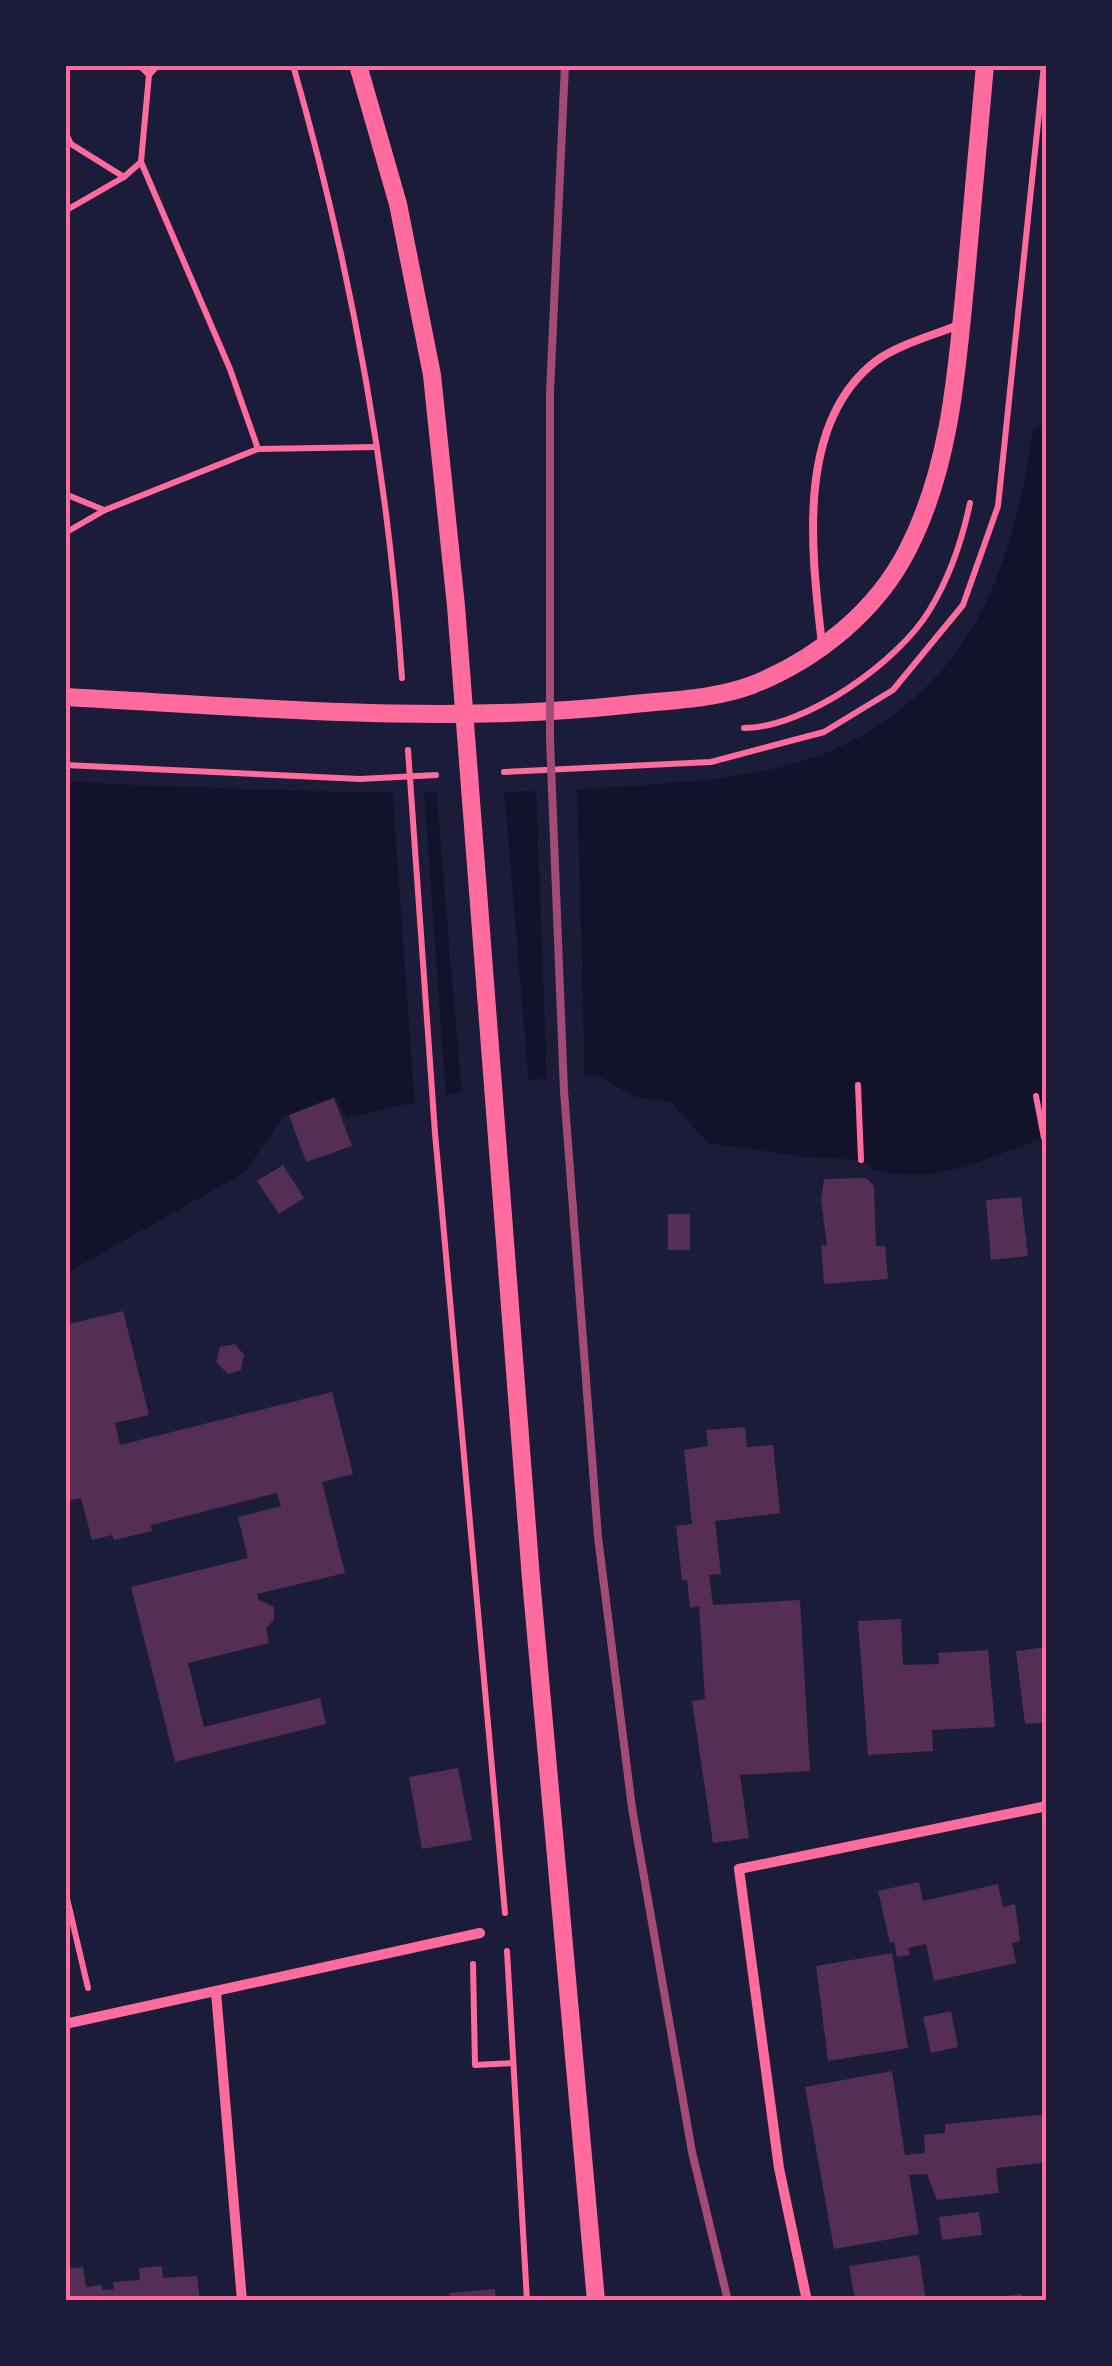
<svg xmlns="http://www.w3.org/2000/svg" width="1112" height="2366" viewBox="0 0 1112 2366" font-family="Inter,sans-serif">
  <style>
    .water { fill: #12122b }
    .pier { fill: #1b1b3a }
    .building { fill: #542f53 }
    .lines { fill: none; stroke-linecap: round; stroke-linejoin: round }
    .path { stroke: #ff6b9d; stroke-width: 6 }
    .service { stroke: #ff6b9d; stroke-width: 8 }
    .minor { stroke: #ff6b9d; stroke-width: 10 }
    .tertiary { stroke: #ff6b9d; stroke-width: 18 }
    .rail { stroke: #a44b75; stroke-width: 8 }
    .neatline { fill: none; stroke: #ff6b9d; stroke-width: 4 }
  </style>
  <rect width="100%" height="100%" fill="#1b1b3a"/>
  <path class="water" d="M1047,423V1137L964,1167L928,1175L892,1174L873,1169L861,1160L805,1157L708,1143L671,1102L635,1097L596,1075L503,1082L347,1118L334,1096L282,1118L245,1172L65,1274V782C240,789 414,798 588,789C662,784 735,782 806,760C848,747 891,721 923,690C995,622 1019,525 1033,430Z"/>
  <g class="pier">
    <polygon points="577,784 585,1081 547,1084 536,787"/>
    <polygon points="392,788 424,789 446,1100 415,1108"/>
    <polygon points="504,788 529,1085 462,1096 436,789"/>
  </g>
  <g class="building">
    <polygon points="334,1098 352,1146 306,1162 289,1115"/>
    <polygon points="283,1165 304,1198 279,1214 257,1181"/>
    <polygon points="866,1178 874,1186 876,1246 885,1246 888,1279 824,1284 821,1245 827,1246 821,1200 824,1179"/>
    <polygon points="1021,1197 1028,1256 991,1260 986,1200"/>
    <rect x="668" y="1214" width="22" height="36"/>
    <polygon points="123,1311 149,1415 115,1423 120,1445 332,1392 353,1474 322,1482 345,1573 257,1594 259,1600 274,1607 274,1620 266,1628 269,1643 188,1663 204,1727 320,1698 326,1724 175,1762 131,1587 248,1558 238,1517 281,1506 277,1493 151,1525 152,1531 114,1540 112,1535 92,1540 81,1498 65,1501 65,1325"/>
    <polygon points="235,1344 244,1355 241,1370 228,1374 216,1362 220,1347"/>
    <polygon points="745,1427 747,1447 773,1445 780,1513 715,1521 721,1574 709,1575 713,1605 800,1600 810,1771 740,1775 749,1838 713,1843 692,1701 705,1699 699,1606 690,1608 687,1580 682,1580 676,1526 692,1524 684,1450 708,1446 706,1430"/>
    <polygon points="901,1619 903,1665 939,1664 938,1653 988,1650 995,1727 932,1730 933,1751 868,1755 858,1621"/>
    <polygon points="1047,1647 1047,1722 1025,1724 1016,1651"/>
    <polygon points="458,1768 472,1840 422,1849 409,1777"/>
    <polygon points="919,1882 923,1901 998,1884 1003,1907 1015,1904 1020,1941 1012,1943 1016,1963 934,1981 926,1944 908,1948 910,1955 897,1957 894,1942 890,1943 878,1891"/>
    <polygon points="892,1953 908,2048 828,2061 816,1966"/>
    <polygon points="951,2011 958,2047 931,2053 923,2017"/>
    <polygon points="892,2071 905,2155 925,2153 924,2135 945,2133 945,2124 1038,2115 1047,2115 1047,2157 1043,2157 1043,2163 996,2168 999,2193 937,2200 927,2174 909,2175 919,2234 834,2249 805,2087"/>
    <polygon points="979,2212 982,2235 942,2240 939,2217"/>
    <polygon points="919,2255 926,2301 855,2301 849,2266"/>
    <polygon points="162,2266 163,2278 197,2276 200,2301 65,2301 65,2269 83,2267 86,2287 102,2285 102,2290 114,2289 113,2282 140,2280 139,2268"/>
    <polygon points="495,2289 496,2301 450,2301 449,2293"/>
    <polygon points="1022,2294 1022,2298 1044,2297 1044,2301 963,2301"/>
  </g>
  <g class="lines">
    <g class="path">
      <polyline points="139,65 149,75"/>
      <polyline points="158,65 149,75 141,162 230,369 258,449"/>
      <path d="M293,65C350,263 388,471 402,678"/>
      <polyline points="65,132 71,144 124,177"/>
      <polyline points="65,211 124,177 141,162"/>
      <polyline points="65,494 104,510"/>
      <polyline points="65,533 105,510 258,449 376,447"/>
      <path d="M744,728C805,728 898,662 929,611C950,577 962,541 970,503"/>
      <polyline points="408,750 435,1133 505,1913"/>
      <polyline points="65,765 360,779 436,775"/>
      <polyline points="504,772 711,762 824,732 893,690 963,605 998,506 1044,65"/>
      <polyline points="858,1085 861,1160"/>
      <polyline points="1036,1096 1044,1138"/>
      <polyline points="65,1890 88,1988"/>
      <polyline points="507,1951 527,2301"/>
      <polyline points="473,1964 475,2065 513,2063"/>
    </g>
    <path class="service" d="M822,645C812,555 794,424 876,361C899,344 935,335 961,324"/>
    <g class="minor">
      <polyline points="216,1992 242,2301"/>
      <polyline points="65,2024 480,1933"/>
      <polyline points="807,2301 779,2168 739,1869 1047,1806"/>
    </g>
    <g class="tertiary">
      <polyline points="358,65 398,204 432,375 456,606 531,1579 596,2301"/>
      <path d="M65,697C250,707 440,725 625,705C667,700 712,700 752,685C816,660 877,611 908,549C951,465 957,368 966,276C972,206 979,135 985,65"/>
    </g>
    <polyline class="rail" points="565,65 550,392 550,740 564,1091 598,1537 632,1808 692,2152 728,2301"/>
  </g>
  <rect width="1112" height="2366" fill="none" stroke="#1b1b3a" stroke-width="135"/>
  <rect x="68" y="68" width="976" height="2230" class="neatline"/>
</svg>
